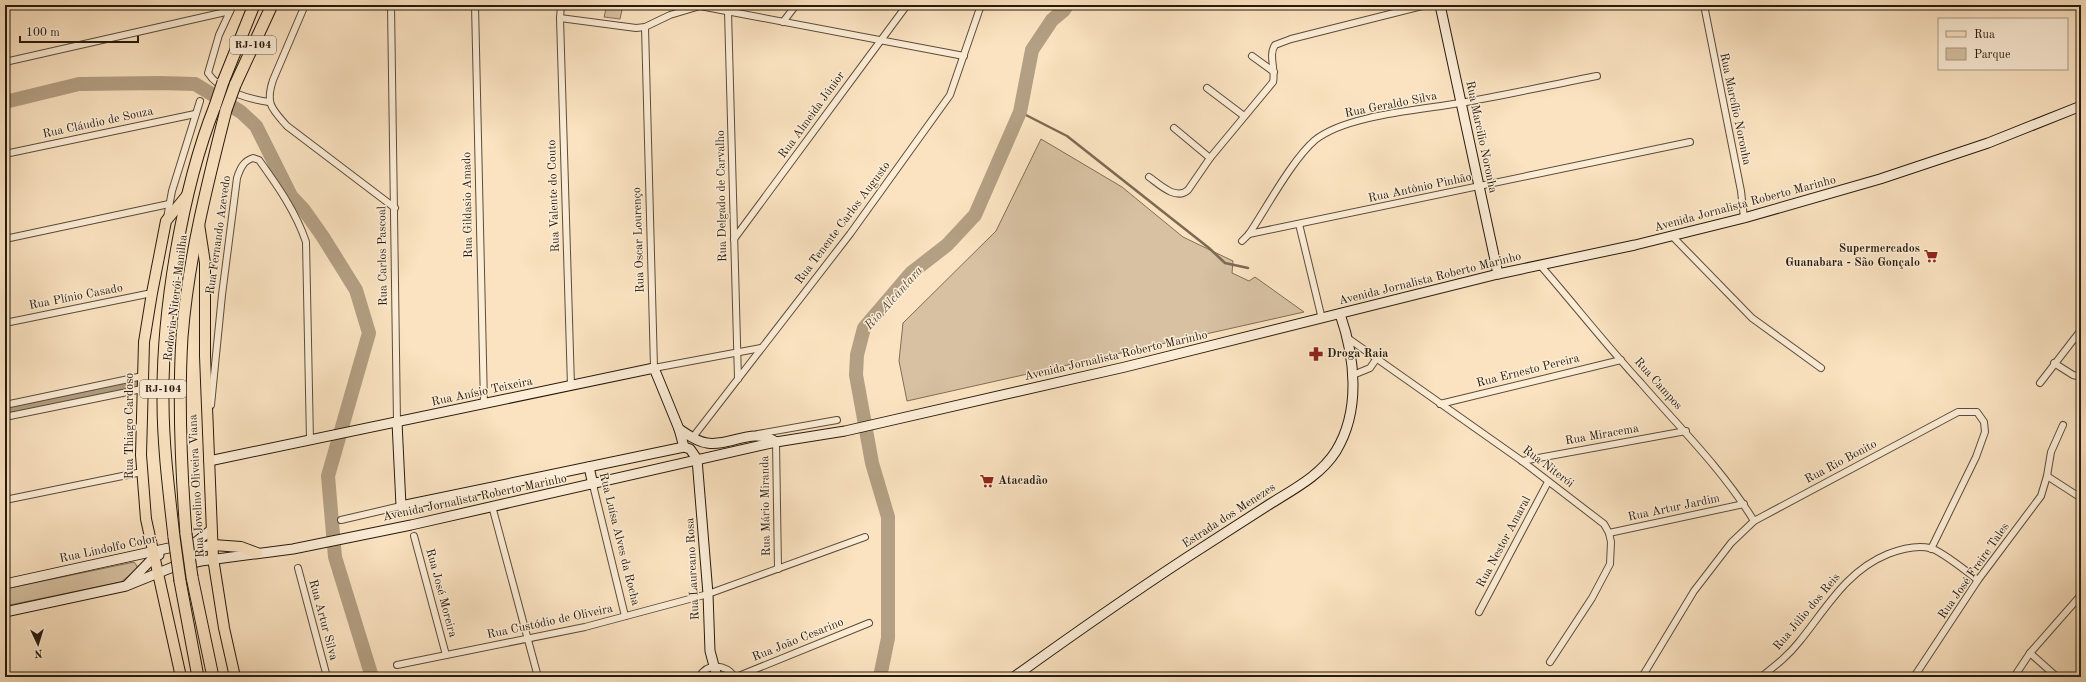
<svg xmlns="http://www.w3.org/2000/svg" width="2086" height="682" viewBox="0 0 2086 682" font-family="'Old Standard TT',serif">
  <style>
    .green { fill: #d7c1a2; stroke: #7f6e57 }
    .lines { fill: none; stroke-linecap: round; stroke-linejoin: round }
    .stream { stroke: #7b6a53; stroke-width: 2.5 }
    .river { stroke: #b39f83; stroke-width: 14 }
    .street-casing { stroke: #5c4c39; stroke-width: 8 }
    .secondary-casing { stroke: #271a0c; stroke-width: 11 }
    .primary-casing { stroke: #271a0c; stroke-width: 12 }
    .highway-casing { stroke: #271a0c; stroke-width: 13 }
    .street { stroke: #fcedd7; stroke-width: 6 }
    .secondary { stroke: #fcedd7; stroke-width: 9 }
    .primary { stroke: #fbe3c1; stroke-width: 10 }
    .highway { stroke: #fbe3c1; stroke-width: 11 }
    .highway-bridge-casing { stroke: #271a0c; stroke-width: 13; stroke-linecap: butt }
    .highway-bridge { stroke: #fbe3c1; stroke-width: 11 }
    .labels { text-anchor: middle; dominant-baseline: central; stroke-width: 3; stroke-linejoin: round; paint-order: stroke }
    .shield { fill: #fcedd7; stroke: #675949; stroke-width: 1 }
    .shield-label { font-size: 11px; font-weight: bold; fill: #271a0c }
    .street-label { font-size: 12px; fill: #271a0c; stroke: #fcedd7 }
    .poi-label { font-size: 12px; font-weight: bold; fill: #271a0c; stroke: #fcedd7; text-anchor: start }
    .water-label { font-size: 13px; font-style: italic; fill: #5f4f3c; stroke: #fcedd7 }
  </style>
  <rect width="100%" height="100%" fill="#fbe3c1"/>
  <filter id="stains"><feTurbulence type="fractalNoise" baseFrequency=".005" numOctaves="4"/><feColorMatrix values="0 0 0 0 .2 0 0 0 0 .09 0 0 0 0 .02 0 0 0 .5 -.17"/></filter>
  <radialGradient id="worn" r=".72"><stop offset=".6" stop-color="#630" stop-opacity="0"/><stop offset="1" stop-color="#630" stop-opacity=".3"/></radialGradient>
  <g class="green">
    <polygon points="607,5 623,5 620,19 604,17"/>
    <polygon points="1041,139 1122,187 1183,237 1233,261 1232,273 1249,281 1255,277 1304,312 907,401 899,361 903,323 996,231"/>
    <polygon points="134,562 137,566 137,569 121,582 5,606 5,589"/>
  </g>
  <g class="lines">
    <polyline class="stream" points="1020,112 1067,136 1209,248 1225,263 1248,268"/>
    <g class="river">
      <polyline points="5,102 79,84 160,83 195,84 241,112 256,126 291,196 304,210 323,237 356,290 369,333 328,476 335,557 372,677"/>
      <polyline points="5,411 133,385"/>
      <polyline points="880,677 888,638 888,517 872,463 856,375 857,355 864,328 911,273 947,245 975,215 1020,112 1032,50 1052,20 1064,10 1067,5"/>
    </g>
    <defs>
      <g id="street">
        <path d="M233,5L219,35L208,73C219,91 249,99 269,102"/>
        <path d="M305,5L273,80C265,104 272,109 287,126L395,208"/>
        <polyline points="391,5 397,422"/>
        <polyline points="475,5 484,404"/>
        <polyline points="561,5 560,18 571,386"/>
        <polyline points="1704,5 1741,191 1744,218"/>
        <polyline points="728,11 738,379"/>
        <polyline points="560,18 636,28 645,27 670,15 700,6 964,56"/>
        <polyline points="783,22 796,5"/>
        <polyline points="645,27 654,368 761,348"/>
        <polyline points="1252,56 1274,72"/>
        <polyline points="5,62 230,11"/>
        <polyline points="1207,88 1244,116"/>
        <polyline points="1174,128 1210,158"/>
        <polyline points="5,154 195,114"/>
        <path d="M1149,177C1159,184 1176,201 1188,190L1210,158L1273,82C1276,70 1268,55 1275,45L1291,39L1426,5"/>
        <polyline points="167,218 172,191 200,101"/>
        <polyline points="1299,224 1322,319"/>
        <polyline points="1249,234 1690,142"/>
        <polyline points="1672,236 1752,318 1821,368"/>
        <polyline points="5,239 169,204"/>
        <polyline points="734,239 907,5"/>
        <path d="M1242,241L1249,234C1267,207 1292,160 1315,140C1346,115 1420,110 1460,103C1506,95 1551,85 1597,76"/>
        <path d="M1540,265C1574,304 1606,345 1641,383C1680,428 1723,470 1754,521"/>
        <polyline points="5,323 152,293"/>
        <polyline points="1349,339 1522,461 1604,524 1609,533 1611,542 1610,564 1592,598 1550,662"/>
        <polyline points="2054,363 2073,375 2081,377"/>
        <polyline points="1353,375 1370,368 1377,358"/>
        <polyline points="2040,383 2081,330"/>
        <polyline points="1440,404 1621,360"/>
        <polyline points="5,405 143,376"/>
        <path d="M211,405L222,295L237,178C240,169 243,161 253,158L259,160C277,185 296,212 306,242L310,440"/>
        <polyline points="5,417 142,389"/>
        <polyline points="758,434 837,420"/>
        <polyline points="693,437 850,234 950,95 981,5"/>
        <polyline points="776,442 778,569"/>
        <polyline points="1522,461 1686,431"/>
        <polyline points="2047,476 2081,498"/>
        <polyline points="593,485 625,616"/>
        <polyline points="5,500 142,472"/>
        <polyline points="492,506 538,677"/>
        <polyline points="341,520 401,506"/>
        <polyline points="1609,533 1744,504"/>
        <polyline points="414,536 446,655"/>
        <polyline points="298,568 327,677"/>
        <polyline points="1479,612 1548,482"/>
        <polyline points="2030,653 2057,677"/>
        <polyline points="397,665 585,627 708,594 865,537"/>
        <path d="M699,677C708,662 725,664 735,677"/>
        <polyline points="736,677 869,623"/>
        <polyline points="1642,677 1694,591 1731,543 1754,521 1958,412 1977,412 1984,422 1985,432 1976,457 1931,549"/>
        <path d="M1761,677C1775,666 1788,656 1799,642C1826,609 1846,571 1888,554C1901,549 1916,545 1930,548C1942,551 1967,572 1978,580"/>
        <polyline points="1914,677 1978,580 2041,496 2047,476 2051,452 2063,425"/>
        <polyline points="2014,677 2030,653 2081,595"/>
      </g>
      <g id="secondary">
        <polyline points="1440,5 1498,274"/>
        <polyline points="397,422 401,506 684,447 690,449 697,459 708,594 710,651 717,677"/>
        <path d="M679,429C687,434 697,442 707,443C731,447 752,426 776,442"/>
        <polyline points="209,461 654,368 679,429 684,447"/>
        <polyline points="589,467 593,485"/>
        <polyline points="188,550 213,545"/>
        <polyline points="5,584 196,542 211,530"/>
        <polyline points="127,585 154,557 159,555"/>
        <polyline points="5,612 126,586 173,567 201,561 293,549 411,525 776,442 845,431 1125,367 1498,274 1635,245 1744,218 1880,179 1988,143 2081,106"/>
        <path d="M1014,677C1071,636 1128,596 1186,558C1214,540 1242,522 1270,504C1294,489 1321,475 1336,451C1361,410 1355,357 1340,314"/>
      </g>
      <g id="primary">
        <polyline points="199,224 205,263 205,356 213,558 224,628 235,677"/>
        <polyline points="213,545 241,547 257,553"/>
        <polyline points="181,677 146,519 141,455 144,342 152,293 166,221 188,194"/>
      </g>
      <g id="highway">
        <polyline points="223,82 254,5"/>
        <polyline points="235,85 272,5"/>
        <path d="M186,534C181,468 178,403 182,337C188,260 207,185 226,110"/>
        <path d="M174,537C169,492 163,446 163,401C162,312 182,189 215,106"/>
        <polyline points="192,577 213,677"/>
        <polyline points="180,581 198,677"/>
      </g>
    </defs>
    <use href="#street" class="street-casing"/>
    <use href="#secondary" class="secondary-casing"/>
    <use href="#primary" class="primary-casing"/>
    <use href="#highway" class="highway-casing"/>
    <use href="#street" class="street"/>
    <use href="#secondary" class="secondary"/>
    <use href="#primary" class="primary"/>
    <use href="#highway" class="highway"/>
    <defs>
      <g id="highway-bridge">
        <polyline points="215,106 223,82"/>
        <polyline points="226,110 235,85"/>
        <polyline points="186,534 192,577"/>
        <polyline points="174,537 180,581"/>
      </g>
    </defs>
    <use href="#highway-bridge" class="highway-bridge-casing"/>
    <use href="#highway-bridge" class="highway-bridge"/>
  </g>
  <defs>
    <symbol id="supermarket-bare" viewBox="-9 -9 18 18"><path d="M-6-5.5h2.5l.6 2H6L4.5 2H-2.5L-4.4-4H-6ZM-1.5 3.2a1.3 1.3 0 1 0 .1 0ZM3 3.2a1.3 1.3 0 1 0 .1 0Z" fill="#8f2418" stroke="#fcedd7" stroke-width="2.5" paint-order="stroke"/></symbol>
    <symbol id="pharmacy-bare" viewBox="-9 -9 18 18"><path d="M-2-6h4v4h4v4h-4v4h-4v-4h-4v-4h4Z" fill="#8f2418" stroke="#fcedd7" stroke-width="2.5" paint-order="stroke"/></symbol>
  </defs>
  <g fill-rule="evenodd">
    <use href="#supermarket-bare" x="1921" y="246" width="20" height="20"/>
    <use href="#pharmacy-bare" x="1306" y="344" width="20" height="20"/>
    <use href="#supermarket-bare" x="977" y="471" width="20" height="20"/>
  </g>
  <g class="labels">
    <g class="shield">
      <rect x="230" y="36" width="46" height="18" rx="3"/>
      <rect x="140" y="380" width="46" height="18" rx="3"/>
    </g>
    <g class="shield-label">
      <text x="253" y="45">RJ-104</text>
      <text x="163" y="389">RJ-104</text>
    </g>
    <g class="street-label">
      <text transform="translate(1391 105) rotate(-11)">Rua Geraldo Silva</text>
      <text transform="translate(1735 109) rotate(78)">Rua Marcílio Noronha</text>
      <text transform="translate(812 115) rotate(-54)">Rua Almeida Júnior</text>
      <text transform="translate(98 123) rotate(-12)">Rua Cláudio de Souza</text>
      <text transform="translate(1481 137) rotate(78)">Rua Marcilio Noronha</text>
      <text transform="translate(1420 188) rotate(-12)">Rua Antônio Pinhão</text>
      <text transform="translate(554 196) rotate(-92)">Rua Valente do Couto</text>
      <text transform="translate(722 196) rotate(-91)">Rua Delgado de Carvalho</text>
      <text transform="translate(1745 204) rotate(-15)">Avenida Jornalista Roberto Marinho</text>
      <text transform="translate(468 205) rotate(-91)">Rua Gildasio Amado</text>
      <text transform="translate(843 223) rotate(-53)">Rua Tenente Carlos Augusto</text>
      <text transform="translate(219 235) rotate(-82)">Rua Fernando Azevedo</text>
      <text transform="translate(639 240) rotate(-92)">Rua Oscar Lourenço</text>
      <text transform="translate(383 256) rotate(-91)">Rua Carlos Pascoal</text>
      <text transform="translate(1430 279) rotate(-14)">Avenida Jornalista Roberto Marinho</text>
      <text transform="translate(76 297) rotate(-11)">Rua Plínio Casado</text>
      <text transform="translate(176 298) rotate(-83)">Rodovia Niterói-Manilha</text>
      <text transform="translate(1116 356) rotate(-13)">Avenida Jornalista Roberto Marinho</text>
      <text transform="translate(1528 371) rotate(-14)">Rua Ernesto Pereira</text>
      <text transform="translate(1658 384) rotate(48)">Rua Campos</text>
      <text transform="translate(482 392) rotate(-12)">Rua Anísio Teixeira</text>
      <text transform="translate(130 426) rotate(-90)">Rua Thiago Cardoso</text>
      <text transform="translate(1602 435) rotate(-10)">Rua Miracema</text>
      <text transform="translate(1841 462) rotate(-28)">Rua Rio Bonito</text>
      <text transform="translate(1548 467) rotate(37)">Rua Niterói</text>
      <text transform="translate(197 486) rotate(-93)">Rua Jovelino Oliveira Viana</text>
      <text transform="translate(475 498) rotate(-12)">Avenida Jornalista Roberto Marinho</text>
      <text transform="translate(766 506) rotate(-91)">Rua Mário Miranda</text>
      <text transform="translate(1674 508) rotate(-12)">Rua Artur Jardim</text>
      <text transform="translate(1229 516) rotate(-33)">Estrada dos Menezes</text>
      <text transform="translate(619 539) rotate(76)">Rua Luísa Alves da Rocha</text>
      <text transform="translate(1504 542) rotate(-62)">Rua Nestor Amaral</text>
      <text transform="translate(108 549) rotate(-12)">Rua Lindolfo Color</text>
      <text transform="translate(693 569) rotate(-93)">Rua Laureano Rosa</text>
      <text transform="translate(1974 571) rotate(-55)">Rua José Freire Tales</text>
      <text transform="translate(441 593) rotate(75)">Rua José Moreira</text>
      <text transform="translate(1807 612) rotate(-50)">Rua Júlio dos Reis</text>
      <text transform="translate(323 620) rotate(75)">Rua Artur Silva</text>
      <text transform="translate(550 622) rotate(-12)">Rua Custódio de Oliveira</text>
      <text transform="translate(798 640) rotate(-22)">Rua João Cesarino</text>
    </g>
    <g class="poi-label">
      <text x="1920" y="249" text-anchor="end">Supermercados<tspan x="1920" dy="14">Guanabara - São Gonçalo</tspan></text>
      <text x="1327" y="354">Droga Raia</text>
      <text x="998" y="481">Atacadão</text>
    </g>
    <g class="water-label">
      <text transform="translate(894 298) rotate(-48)">Rio Alcântara</text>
    </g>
  </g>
  <rect width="2086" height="682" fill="none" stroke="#fbe3c1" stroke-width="20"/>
  <rect x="6" y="6" width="2074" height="670" fill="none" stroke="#271a0c" stroke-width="2"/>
  <rect x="10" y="10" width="2066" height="662" fill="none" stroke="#271a0c"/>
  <rect x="1938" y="18" width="130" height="52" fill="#fcedd7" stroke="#a79986"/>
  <rect x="1946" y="31" width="20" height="6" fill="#fbe3c1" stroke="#a79986"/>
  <text x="1974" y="38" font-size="12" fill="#271a0c">Rua</text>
  <rect x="1946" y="48" width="20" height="12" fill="#d7c1a2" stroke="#a79986"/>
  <text x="1974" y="58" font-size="12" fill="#271a0c">Parque</text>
  <g transform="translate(38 644) rotate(176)" stroke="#fcedd7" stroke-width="3" paint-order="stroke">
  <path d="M0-3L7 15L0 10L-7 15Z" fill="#271a0c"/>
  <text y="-6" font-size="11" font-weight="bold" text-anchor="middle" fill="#271a0c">N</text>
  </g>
  <path d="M20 36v6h118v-6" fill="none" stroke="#271a0c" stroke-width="2"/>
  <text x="26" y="36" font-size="12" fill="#271a0c" stroke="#fcedd7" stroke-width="3" paint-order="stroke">100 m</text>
  <rect width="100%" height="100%" filter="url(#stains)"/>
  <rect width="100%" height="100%" fill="url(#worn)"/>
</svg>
